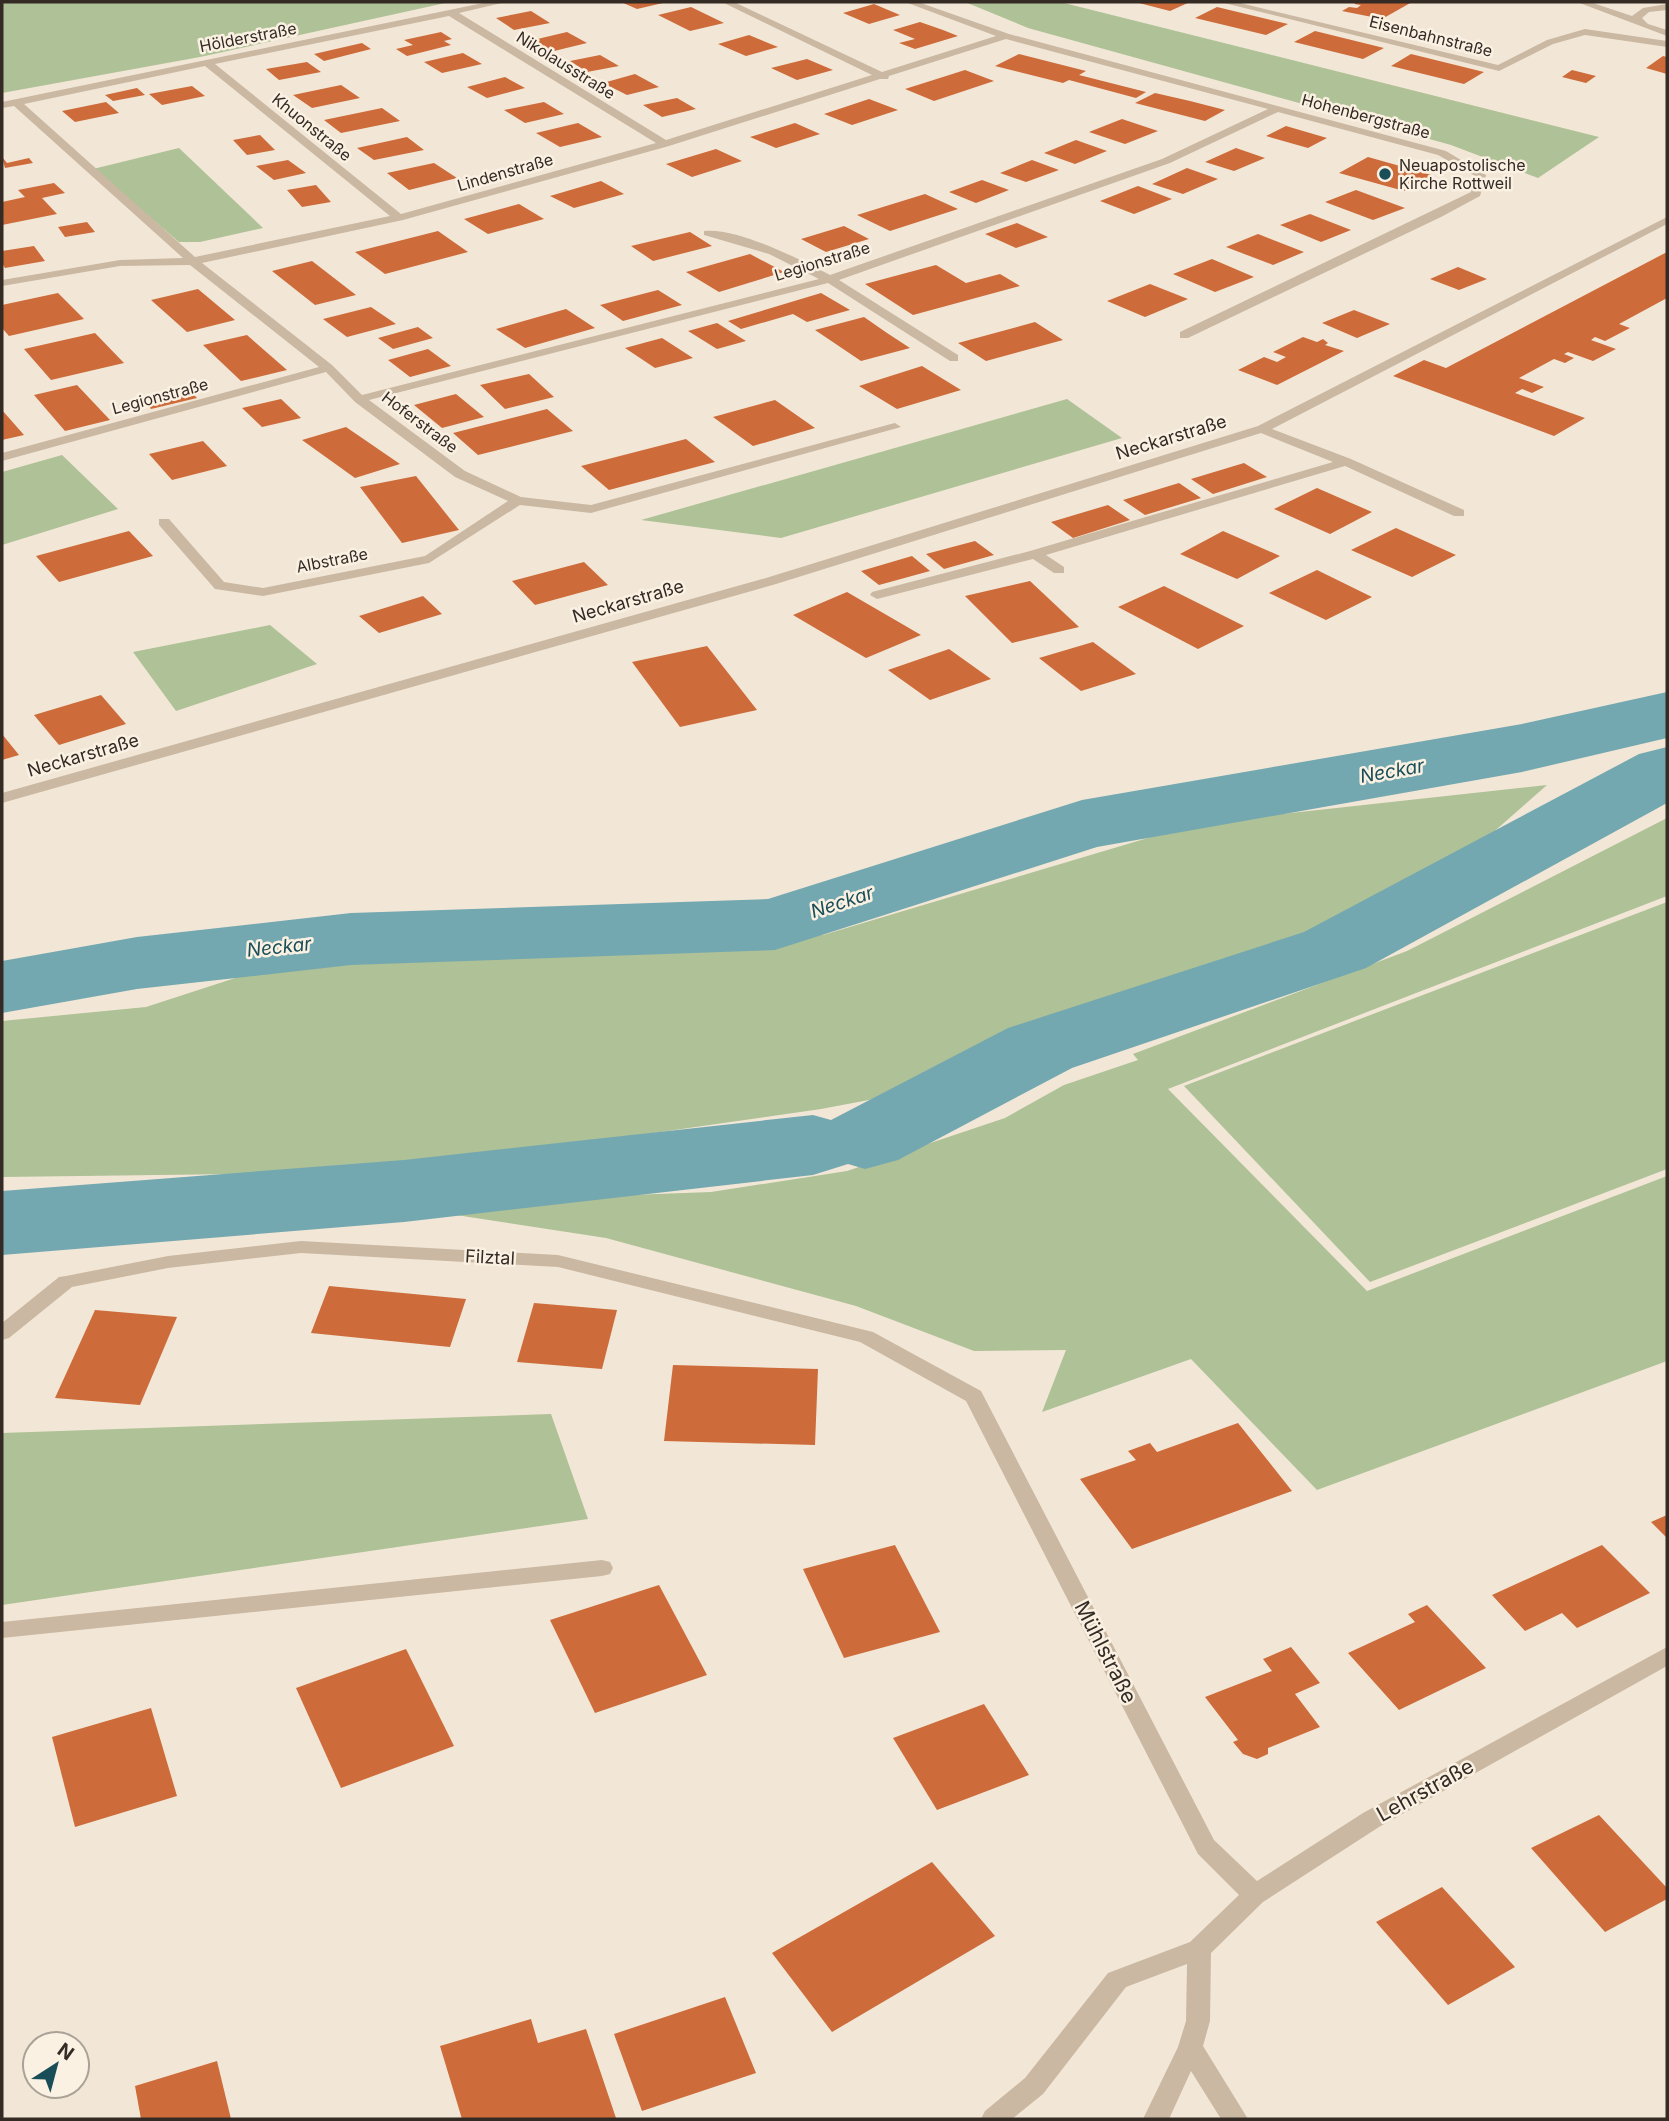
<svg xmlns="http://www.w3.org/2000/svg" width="1669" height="2121" viewBox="0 0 1669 2121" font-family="Inter,sans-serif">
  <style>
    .green { fill: #afc196 }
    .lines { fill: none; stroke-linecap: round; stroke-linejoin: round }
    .river { fill: #74a8b0; fill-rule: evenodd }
    .building { fill: #cd6b3a }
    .minor { fill: #cab8a2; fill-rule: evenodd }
    .poi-dot { fill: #194e58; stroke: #faf1e3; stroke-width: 2.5 }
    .labels { text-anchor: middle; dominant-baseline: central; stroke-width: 5; stroke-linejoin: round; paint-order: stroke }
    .far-street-label { font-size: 16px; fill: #342b25; stroke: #faf1e3 }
    .far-poi-label { font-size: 16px; fill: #342b25; stroke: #faf1e3; text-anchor: start }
    .street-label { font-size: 18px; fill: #342b25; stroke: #faf1e3 }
    .water-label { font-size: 19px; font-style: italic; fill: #194e58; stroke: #faf1e3 }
    .near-street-label { font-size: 21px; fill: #342b25; stroke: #faf1e3 }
  </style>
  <rect width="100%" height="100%" fill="#f2e7d6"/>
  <g class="green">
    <polygon points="2,2 450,2 200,57 2,93"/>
    <polygon points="965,2 1060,2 1599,137 1538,178 1451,145 1028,28"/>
    <polygon points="179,148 263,228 200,242 179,242 93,169"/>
    <polygon points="1067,399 1122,438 781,538 641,520"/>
    <polygon points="62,455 118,509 2,545 2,472"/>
    <polygon points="270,625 317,664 176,711 133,652"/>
    <polygon points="1547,785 1473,850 1352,919 1194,973 890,1096 821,1109 381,1172 2,1177 2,1021 146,1007 306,955 823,935 1198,823"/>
    <polygon points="1667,818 1667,896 1168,1089 1367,1291 1667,1176 1667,1361 1317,1490 1191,1359 1042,1412 1066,1350 974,1351 856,1306 606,1238 384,1204 711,1192 847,1171 1005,1118 1064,1085 1138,1060 1133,1054 1407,951"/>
    <polygon points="1667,902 1667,1169 1370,1282 1184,1086"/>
    <polygon points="551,1414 588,1519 2,1605 2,1433"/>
  </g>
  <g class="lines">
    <g class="river">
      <polygon points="1667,692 1667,738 1522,772 1097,847 775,950 351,965 137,989 2,1013 2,961 137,937 351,913 768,899 1082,800 1522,724"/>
      <polygon points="1667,747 1667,803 1366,968 1072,1068 898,1160 865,1169 848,1164 813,1175 404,1222 2,1255 2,1191 404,1160 813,1115 831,1120 1008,1028 1304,932 1639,754"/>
    </g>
  </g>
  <g class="building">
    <polygon points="621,2 663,2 663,3 637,9"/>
    <polygon points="1135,2 1190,2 1170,11"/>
    <polygon points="1357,2 1412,2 1382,19 1342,11 1349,7 1357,8 1361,5 1354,4"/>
    <polygon points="874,4 900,15 869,24 843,13"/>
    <polygon points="691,7 724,23 690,31 658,15"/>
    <polygon points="1217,7 1288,24 1266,35 1195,18"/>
    <polygon points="531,11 550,23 514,30 496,18"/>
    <polygon points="920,22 943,30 958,36 915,49 899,43 915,39 893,30"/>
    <polygon points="1315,31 1384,48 1363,59 1294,42"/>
    <polygon points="441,32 452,39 444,41 451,45 407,56 396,49 413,45 404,40"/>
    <polygon points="567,32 587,43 550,52 529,41"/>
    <polygon points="749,35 778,47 746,56 718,44"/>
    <polygon points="362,43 371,49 324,61 314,54"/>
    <polygon points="463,53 482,64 442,73 424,62"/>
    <polygon points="1019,54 1086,71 1079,75 1146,92 1136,98 1069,80 1063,83 995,66"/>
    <polygon points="1411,54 1484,72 1464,84 1391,66"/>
    <polygon points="600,55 619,66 587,72 570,61"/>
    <polygon points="1663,56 1667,57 1667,74 1646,68"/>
    <polygon points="807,59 833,70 797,80 771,68"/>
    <polygon points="307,62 321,72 279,80 266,69"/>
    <polygon points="965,70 994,81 934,101 905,89"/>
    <polygon points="1572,70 1596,76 1586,83 1562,77"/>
    <polygon points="635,74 659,87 627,95 603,83"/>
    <polygon points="505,77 525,88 487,98 467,87"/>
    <polygon points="341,85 360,98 312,108 293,95"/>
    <polygon points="192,86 205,96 162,105 149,94"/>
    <polygon points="137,88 145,95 113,101 105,95"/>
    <polygon points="1155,93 1190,101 1225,110 1205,121 1135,103"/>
    <polygon points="677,98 696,109 662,117 643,105"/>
    <polygon points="869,99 898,110 852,125 824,114"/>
    <polygon points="106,102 119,113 75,122 62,111"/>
    <polygon points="544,102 564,114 525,123 504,110"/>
    <polygon points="382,108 400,121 341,133 324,120"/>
    <polygon points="1122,119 1158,131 1125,144 1089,132"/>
    <polygon points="578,123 602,137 560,147 536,133"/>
    <polygon points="795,123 820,134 776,148 750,137"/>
    <polygon points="1286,126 1327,138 1308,148 1266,136"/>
    <polygon points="260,135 275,150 247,155 233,140"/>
    <polygon points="407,137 424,150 374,160 357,148"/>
    <polygon points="1076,140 1107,151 1075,164 1044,153"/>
    <polygon points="1236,148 1265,158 1234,171 1205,162"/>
    <polygon points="716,149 742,161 692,177 666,164"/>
    <polygon points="2,157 7,163 29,158 33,163 5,168"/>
    <polygon points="1368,157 1432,175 1404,191 1339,173"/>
    <polygon points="288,160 306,173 274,180 256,166"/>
    <polygon points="1032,160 1059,170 1026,182 1000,173"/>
    <polygon points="434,163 457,178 409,190 387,173"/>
    <polygon points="1187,168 1218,179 1183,194 1152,184"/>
    <polygon points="982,180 1009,190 976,203 949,192"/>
    <polygon points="601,181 624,194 574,208 550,196"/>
    <polygon points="54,183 65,193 42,198 57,214 2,225 2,202 25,197 18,190"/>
    <polygon points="316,185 331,202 302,207 287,190"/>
    <polygon points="1138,186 1172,199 1134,214 1100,201"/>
    <polygon points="1356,190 1405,208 1373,220 1325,202"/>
    <polygon points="925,194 958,209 890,231 857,215"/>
    <polygon points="519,204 544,219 488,234 464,219"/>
    <polygon points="1310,214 1351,230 1321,242 1280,225"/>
    <polygon points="87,222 95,232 65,237 58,227"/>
    <polygon points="1017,223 1048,237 1016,248 985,234"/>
    <polygon points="844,226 869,239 826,252 801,239"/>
    <polygon points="438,231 468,252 385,274 355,252"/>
    <polygon points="690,232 712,246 653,261 631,246"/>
    <polygon points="1258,234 1304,252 1273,265 1226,247"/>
    <polygon points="34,246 45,261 5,268 2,263 2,251"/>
    <polygon points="1667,252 1667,298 1619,324 1630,328 1605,341 1595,337 1591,340 1616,349 1593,361 1568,352 1564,354 1574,358 1565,363 1554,359 1519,378 1544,387 1532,393 1522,389 1515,393 1585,418 1554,436 1393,376 1424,360 1446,368"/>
    <polygon points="750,254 784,272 719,292 686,272"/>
    <polygon points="1212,259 1254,277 1215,292 1173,274"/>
    <polygon points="312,261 356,295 315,305 272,271"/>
    <polygon points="936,265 966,283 1000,274 1020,286 913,315 865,284"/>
    <polygon points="1458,267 1487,279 1459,290 1430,279"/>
    <polygon points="1150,284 1188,299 1145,317 1107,301"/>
    <polygon points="198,289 235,320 187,332 151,300"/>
    <polygon points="658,290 682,305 623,321 600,305"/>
    <polygon points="58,293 84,319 9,336 2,328 2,305"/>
    <polygon points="821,293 850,310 807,322 793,314 741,329 728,321"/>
    <polygon points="371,307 396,324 347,337 323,319"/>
    <polygon points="566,309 595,328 525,348 496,329"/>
    <polygon points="1354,310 1390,324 1357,338 1322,323"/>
    <polygon points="864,317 887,333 910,348 861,361 815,330"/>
    <polygon points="1035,322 1063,340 986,361 958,343"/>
    <polygon points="717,323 746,341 717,349 688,331"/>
    <polygon points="418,327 433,338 393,349 378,338"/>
    <polygon points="95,333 124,363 51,380 24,349"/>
    <polygon points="247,335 287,370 241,381 203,345"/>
    <polygon points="1303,337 1317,342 1323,339 1328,343 1325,345 1344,351 1277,385 1238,370 1264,357 1277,362 1286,357 1273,352"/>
    <polygon points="662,338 693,358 655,368 625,348"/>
    <polygon points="428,349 451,366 410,377 388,360"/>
    <polygon points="922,366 961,390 897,409 859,386"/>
    <polygon points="529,374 554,397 505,409 480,385"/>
    <polygon points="77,385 110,420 65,431 34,395"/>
    <polygon points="187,388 197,398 151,409 142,399"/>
    <polygon points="456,394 484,417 442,428 414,405"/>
    <polygon points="281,399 301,418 262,427 242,408"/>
    <polygon points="775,400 815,428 753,446 713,417"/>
    <polygon points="547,409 573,431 478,455 453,433"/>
    <polygon points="2,410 24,435 2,440"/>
    <polygon points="346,427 400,464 355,478 302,440"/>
    <polygon points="686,439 715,462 609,490 581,466"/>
    <polygon points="203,441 227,466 172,480 149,454"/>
    <polygon points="1244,463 1267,477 1213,494 1191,479"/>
    <polygon points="416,476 459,530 402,543 360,487"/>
    <polygon points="1179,483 1201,498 1145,515 1123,500"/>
    <polygon points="1317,488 1372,512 1330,534 1274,509"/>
    <polygon points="1108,505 1130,520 1073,538 1051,522"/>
    <polygon points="1396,528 1456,555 1412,577 1351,550"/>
    <polygon points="129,531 153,556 59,582 36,556"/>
    <polygon points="1223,531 1280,556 1237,579 1180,554"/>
    <polygon points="975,541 994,555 944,569 926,554"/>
    <polygon points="912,556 930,571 879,585 861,571"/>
    <polygon points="584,562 608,585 535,605 512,581"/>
    <polygon points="1317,570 1372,597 1326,620 1269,593"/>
    <polygon points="1030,581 1079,627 1012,643 965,596"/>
    <polygon points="1164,586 1244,626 1198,649 1118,607"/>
    <polygon points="847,592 921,635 866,658 793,615"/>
    <polygon points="423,596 442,614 379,633 359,616"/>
    <polygon points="1093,642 1136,674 1081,691 1039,658"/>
    <polygon points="707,646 757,710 680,727 632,662"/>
    <polygon points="949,649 991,679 930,700 888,670"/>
    <polygon points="101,695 126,724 59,745 34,715"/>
    <polygon points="2,734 19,755 2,760"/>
    <polygon points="329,1286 466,1299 450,1347 311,1333"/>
    <polygon points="534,1303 617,1310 602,1369 517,1362"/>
    <polygon points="95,1310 177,1317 140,1405 55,1398"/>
    <polygon points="673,1365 818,1369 815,1445 664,1441"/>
    <polygon points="1238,1423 1292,1491 1132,1549 1080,1479 1136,1460 1128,1451 1150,1443 1157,1452"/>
    <polygon points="1667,1515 1667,1538 1651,1522"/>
    <polygon points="895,1545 940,1632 844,1658 803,1569"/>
    <polygon points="1602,1545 1650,1593 1577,1628 1562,1613 1525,1631 1492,1595"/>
    <polygon points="659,1585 707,1675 595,1713 550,1620"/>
    <polygon points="1427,1605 1486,1668 1399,1710 1348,1653 1415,1622 1408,1614"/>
    <polygon points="1291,1647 1320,1683 1295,1694 1320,1727 1268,1748 1268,1754 1257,1759 1243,1754 1233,1742 1238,1740 1205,1697 1272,1671 1263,1659"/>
    <polygon points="406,1649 454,1746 341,1788 296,1688"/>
    <polygon points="984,1704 1029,1775 937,1810 893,1738"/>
    <polygon points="151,1708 177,1796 75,1827 52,1737"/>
    <polygon points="1599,1815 1667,1888 1667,1899 1605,1932 1531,1848"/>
    <polygon points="932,1862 995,1936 832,2032 772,1953"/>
    <polygon points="1442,1887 1515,1967 1448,2005 1376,1922"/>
    <polygon points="725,1997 756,2073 642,2111 614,2034"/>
    <polygon points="531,2019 538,2043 586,2029 616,2118 462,2119 440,2046"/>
    <polygon points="217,2061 231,2119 141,2119 135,2086"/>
  </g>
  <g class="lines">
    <g class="minor">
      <path d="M488,2H506L459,13L666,140L872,75L722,2H734L882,72L996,36L905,2H918L1009,34L1446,151L1486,175L1480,196L1441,217L1188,338H1180V332L1471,192L1475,176L1438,155L1278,112L1170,163L839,280L958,355V361H950L828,283L369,400L465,471L521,497L591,505L891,424L895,423L901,427L591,513L520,505L429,563L263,596L215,589L159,525V519H169L224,582L263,588L425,556L508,501L455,477L355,402L326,372L2,461V453L319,367L190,265L120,266L2,286V280L120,260L183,258L14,106L2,108V102ZM449,16L656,143L401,214L215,64ZM1006,39L1268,109L1162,159L830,275C801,260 737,227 704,231V235L769,254L819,279L362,395L332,365L202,263L403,220L669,146L880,79H888L889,76ZM205,66L390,216L195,257L24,104Z"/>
      <polygon points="1220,2 1236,2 1498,65 1547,40 1585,29 1667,41 1667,47 1585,35 1553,44 1499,71"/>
      <polygon points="1577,2 1590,2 1632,16 1643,8 1667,4 1667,10 1649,12 1642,18 1648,24 1667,30 1667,36"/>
      <polygon points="1667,217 1667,224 1272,429 1351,459 1464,510 1464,516 1454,516 1345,466 1046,555 1064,567 1064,573 1054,573 1033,559 877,599 870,595 872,592 1030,551 1333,462 1261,433 776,584 2,803 2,793 766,578 1258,426"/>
      <polygon points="301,1241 558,1255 873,1332 981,1391 1214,1840 1257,1881 1363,1813 1667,1647 1667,1666 1379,1827 1263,1902 1211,1953 1210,2021 1203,2046 1248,2119 1221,2119 1191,2071 1169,2119 1143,2119 1178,2047 1186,2021 1187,1964 1126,1987 1043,2094 1012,2119 981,2119 985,2111 1025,2078 1108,1973 1190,1942 1239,1895 1198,1854 966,1401 860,1342 558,1267 301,1253 168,1268 72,1287 9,1338 2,1340 2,1323 59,1277 66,1276 168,1256"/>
      <polygon points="602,1560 610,1562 613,1568 610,1574 602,1576 2,1638 2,1622"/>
    </g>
  </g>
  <circle class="poi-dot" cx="1385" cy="174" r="7"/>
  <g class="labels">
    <g class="far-street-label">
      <text transform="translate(1431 36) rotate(14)">Eisenbahnstraße</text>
      <text transform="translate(248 37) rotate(-11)">Hölderstraße</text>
      <text transform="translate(566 65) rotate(32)">Nikolausstraße</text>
      <text transform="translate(1366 116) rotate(15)">Hohenbergstraße</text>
      <text transform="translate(312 127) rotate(39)">Khuonstraße</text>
      <text transform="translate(505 172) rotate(-16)">Lindenstraße</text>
      <text transform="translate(822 261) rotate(-17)">Legionstraße</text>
      <text transform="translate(160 396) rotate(-15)">Legionstraße</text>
      <text transform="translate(420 422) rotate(37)">Hoferstraße</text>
      <text transform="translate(332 560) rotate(-11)">Albstraße</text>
    </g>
    <g class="far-poi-label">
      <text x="1399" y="165">Neuapostolische<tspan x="1399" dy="18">Kirche Rottweil</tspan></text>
    </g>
    <g class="street-label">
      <text transform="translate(1171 437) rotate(-17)">Neckarstraße</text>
      <text transform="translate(628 601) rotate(-16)">Neckarstraße</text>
      <text transform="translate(83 755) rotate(-16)">Neckarstraße</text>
      <text transform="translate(490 1257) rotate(3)">Filztal</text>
    </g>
    <g class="water-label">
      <text transform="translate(1392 771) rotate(-10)">Neckar</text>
      <text transform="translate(842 902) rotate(-18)">Neckar</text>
      <text transform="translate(279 947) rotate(-6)">Neckar</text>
    </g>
    <g class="near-street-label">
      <text transform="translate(1106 1652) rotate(63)">Mühlstraße</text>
      <text transform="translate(1425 1790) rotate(-29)">Lehrstraße</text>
    </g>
  </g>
  <rect width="1669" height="2121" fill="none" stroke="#342b25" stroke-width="7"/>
  <g transform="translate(56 2065) rotate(36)"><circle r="33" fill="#faf1e3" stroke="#aba297" stroke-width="2"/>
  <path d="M0-5L12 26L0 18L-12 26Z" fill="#194e58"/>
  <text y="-10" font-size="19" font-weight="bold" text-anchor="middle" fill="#342b25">N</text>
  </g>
</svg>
